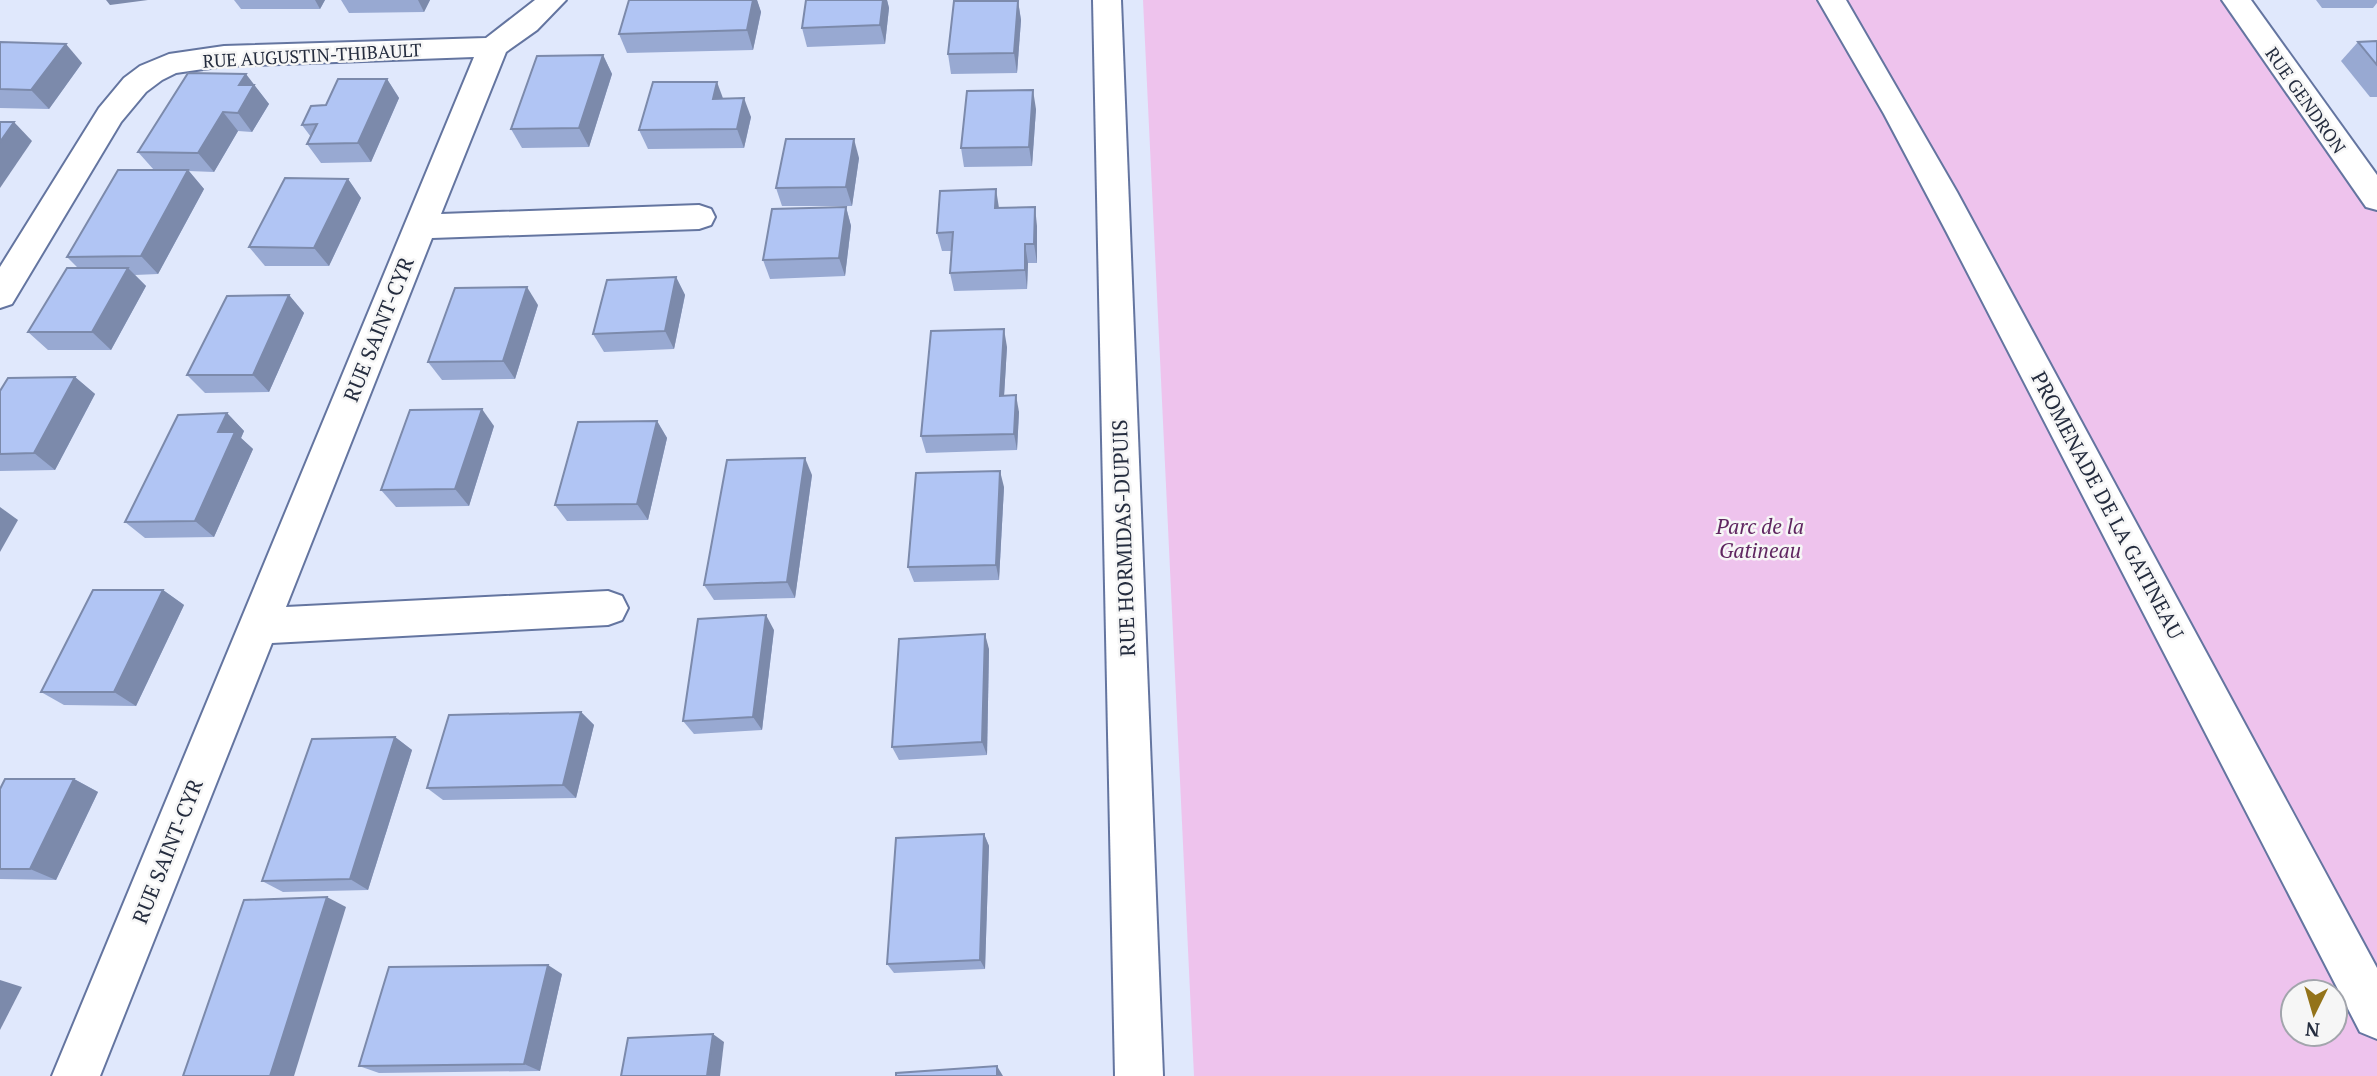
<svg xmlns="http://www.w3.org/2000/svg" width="2377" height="1076" viewBox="0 0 2377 1076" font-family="'PT Serif',serif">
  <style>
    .green { fill: #eec3ed; fill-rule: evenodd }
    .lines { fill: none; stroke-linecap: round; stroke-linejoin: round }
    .minor-casing { stroke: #6475a0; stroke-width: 4 }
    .tertiary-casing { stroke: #6475a0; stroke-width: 4 }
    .minor { fill: #fff; fill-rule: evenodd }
    .tertiary { fill: #fff; fill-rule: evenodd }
    .wall { fill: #98a9d2 }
    .shaded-wall { fill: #7c8aab }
    .building { fill: #b1c5f4; stroke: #7c8aab; stroke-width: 2 }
    .labels { text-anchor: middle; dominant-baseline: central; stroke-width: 5; stroke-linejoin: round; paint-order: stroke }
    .far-street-label { font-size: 18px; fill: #242c3e; stroke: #f6f6f6 }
    .street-label { font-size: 21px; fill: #242c3e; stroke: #f6f6f6 }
    .park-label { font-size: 21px; font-style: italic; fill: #602661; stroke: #f6f6f6 }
  </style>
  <rect width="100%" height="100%" fill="#e0e8fc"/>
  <path class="green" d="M1143,0H2228L2377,210V1076H1194ZM2293,992H2335V1034H2293Z"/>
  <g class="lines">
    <defs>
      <g id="minor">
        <polygon points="535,0 566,0 537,30 506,52 441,214 699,205 711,209 715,217 711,225 699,229 432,238 286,607 608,591 622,596 628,608 622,620 608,625 272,643 100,1076 52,1076 474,57 224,66 176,73 162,80 146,92 121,122 12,304 0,308 0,267 99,108 124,78 140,66 169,54 224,46 486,38"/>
        <polygon points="1093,0 1121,0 1163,1076 1115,1076"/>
        <polygon points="2222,0 2251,0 2377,175 2377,210 2366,207"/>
      </g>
      <polygon id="tertiary" points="1818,0 1846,0 1957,192 2377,968 2377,1039 2360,1032 1946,231 1884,114"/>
    </defs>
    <use href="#minor" class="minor-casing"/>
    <use href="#tertiary" class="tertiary-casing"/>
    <use href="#minor" class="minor"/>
    <use href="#tertiary" class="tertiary"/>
  </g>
  <g class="wall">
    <polygon points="234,0 325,0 320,9 241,9"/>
    <polygon points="341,0 430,0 424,12 349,13"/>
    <polygon points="629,0 757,0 761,12 753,50 627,53 619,34"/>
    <polygon points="806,0 887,0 889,8 885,44 807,47 802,28"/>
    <polygon points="2316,0 2377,0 2377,3 2373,8 2322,8"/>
    <polygon points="1018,1 1021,20 1017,73 951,74 948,54"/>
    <polygon points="2377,41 2377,97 2370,97 2341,61 2358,42"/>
    <polygon points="0,42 82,63 49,109 0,108"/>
    <polygon points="603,55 612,74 589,147 522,148 511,129"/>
    <polygon points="387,79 399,98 371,162 321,163 307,144 311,137 302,125 326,105"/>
    <polygon points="254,85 269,104 252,132 238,131 214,172 189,171 204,189 158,274 135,275 146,286 111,350 48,350 28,332 78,268 67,257 154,170 138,152"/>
    <polygon points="723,98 751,117 744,148 648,149 639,130"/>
    <polygon points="1036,109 1032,166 964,167 961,148"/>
    <polygon points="859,158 852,206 782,206 776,188"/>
    <polygon points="348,179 361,198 329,266 265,266 249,247"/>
    <polygon points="846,207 851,226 845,276 770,279 763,260"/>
    <polygon points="999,208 1037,226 1037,263 1028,263 1027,289 954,291 950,273 952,251 942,251 937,233"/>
    <polygon points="676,277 685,295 674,349 604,352 593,334"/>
    <polygon points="289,295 304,313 269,392 205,393 187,375"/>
    <polygon points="538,305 515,379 442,380 428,362"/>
    <polygon points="1007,347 1004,396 1019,412 1017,450 926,453 921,436"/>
    <polygon points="75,377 95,394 55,470 0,471 0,391"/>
    <polygon points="227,413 244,431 241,438 253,449 214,537 145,538 125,522"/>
    <polygon points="657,421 667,438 648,520 567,521 555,505"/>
    <polygon points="494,426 469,506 396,507 381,490"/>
    <polygon points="812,475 795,598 714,600 704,585"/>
    <polygon points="1004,487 999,580 914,582 908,567"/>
    <polygon points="163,590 184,605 136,706 64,705 41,692"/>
    <polygon points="774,630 762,730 694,734 683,721"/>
    <polygon points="989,649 987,755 899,760 892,747"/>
    <polygon points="581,712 594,725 576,798 443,800 427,788"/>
    <polygon points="395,737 412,750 368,890 283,892 262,881"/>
    <polygon points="74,779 98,792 56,880 0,879 0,789"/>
    <polygon points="984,834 989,846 985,969 894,973 887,964"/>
    <polygon points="562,974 540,1071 379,1073 359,1066"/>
  </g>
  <g class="shaded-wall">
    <polygon points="106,0 148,0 110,5"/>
    <polygon points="315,0 325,0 320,9"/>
    <polygon points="418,0 430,0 424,12"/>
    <polygon points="753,0 757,0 761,12 753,50 747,30"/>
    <polygon points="883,0 887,0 889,8 885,44 880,25"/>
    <polygon points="1018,1 1021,20 1017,73 1014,53"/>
    <polygon points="66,44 82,63 49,109 31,90"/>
    <polygon points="603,55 612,74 589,147 579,128"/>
    <polygon points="246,74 269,104 252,132 238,113 239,85"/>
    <polygon points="387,79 399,98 371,162 358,143"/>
    <polygon points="717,82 724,101 713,99"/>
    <polygon points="1033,90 1036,109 1032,166 1029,147"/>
    <polygon points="744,98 751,117 744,148 737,129"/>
    <polygon points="223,112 238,131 214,172 198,153"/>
    <polygon points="14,122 32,141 0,188 0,142"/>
    <polygon points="854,139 859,158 852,206 846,187"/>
    <polygon points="188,170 204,189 158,274 141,256"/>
    <polygon points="348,179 361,198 329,266 314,248"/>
    <polygon points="996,189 999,208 995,208"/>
    <polygon points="846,207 851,226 845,276 839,258"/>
    <polygon points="1035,207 1037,226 1037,263 1034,244"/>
    <polygon points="1025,244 1028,263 1027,289 1025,270"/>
    <polygon points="128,268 146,286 111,350 92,332"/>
    <polygon points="676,277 685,295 674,349 665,331"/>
    <polygon points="527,287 538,305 515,379 503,361"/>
    <polygon points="289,295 304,313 269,392 253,375"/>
    <polygon points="1004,329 1007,347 1003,413 1000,396"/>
    <polygon points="75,377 95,394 55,470 34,453"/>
    <polygon points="1016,395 1019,412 1017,450 1014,434"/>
    <polygon points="482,409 494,426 469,506 455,489"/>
    <polygon points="227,413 244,431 241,438 253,449 214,537 195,521 218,432"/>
    <polygon points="657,421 667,438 648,520 637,504"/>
    <polygon points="805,458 812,475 795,598 787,582"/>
    <polygon points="1000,471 1004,487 999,580 996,565"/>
    <polygon points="0,507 18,520 0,552"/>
    <polygon points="163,590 184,605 136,706 114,692"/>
    <polygon points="766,615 774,630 762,730 753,717"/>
    <polygon points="985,634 989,649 987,755 982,742"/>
    <polygon points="581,712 594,725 576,798 563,785"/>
    <polygon points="395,737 412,750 368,890 350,879"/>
    <polygon points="74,779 98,792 56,880 30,869"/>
    <polygon points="984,834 989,846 985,969 980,960"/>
    <polygon points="327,897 346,907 294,1076 270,1076"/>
    <polygon points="548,965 562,974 540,1071 524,1064"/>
    <polygon points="0,980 22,987 0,1030"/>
    <polygon points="713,1034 724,1042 720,1076 707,1076"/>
    <polygon points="997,1066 1003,1076 997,1076"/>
  </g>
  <g class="building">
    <polygon points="629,0 753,0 747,30 619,34"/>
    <polygon points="806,0 883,0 880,25 802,28"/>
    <polygon points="954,1 1018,1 1014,53 948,54"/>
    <polygon points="2377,41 2377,65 2358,42"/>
    <polygon points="0,42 66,44 31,90 0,89"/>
    <polygon points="603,55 579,128 511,129 537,56"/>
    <polygon points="188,73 246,74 239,85 254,85 238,113 223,112 198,153 138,152"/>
    <polygon points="338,79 387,79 358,143 307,144 317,124 302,125 311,106 326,105"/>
    <polygon points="653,82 717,82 713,99 744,98 737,129 639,130"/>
    <polygon points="1033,90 1029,147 961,148 967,91"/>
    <polygon points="0,122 14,122 0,142"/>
    <polygon points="786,139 854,139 846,187 776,188"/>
    <polygon points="118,170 188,170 141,256 67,257"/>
    <polygon points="285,178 348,179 314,248 249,247"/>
    <polygon points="996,189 995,208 1035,207 1034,244 1025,244 1025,270 950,273 953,232 937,233 940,191"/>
    <polygon points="846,207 839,258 763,260 772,209"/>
    <polygon points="67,268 128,268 92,332 28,332"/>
    <polygon points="676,277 665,331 593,334 607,280"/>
    <polygon points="527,287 503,361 428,362 455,288"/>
    <polygon points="289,295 253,375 187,375 227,296"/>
    <polygon points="1004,329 1000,396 1016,395 1014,434 921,436 931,331"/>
    <polygon points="75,377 34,453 0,454 0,391 8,378"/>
    <polygon points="482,409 455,489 381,490 410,410"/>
    <polygon points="227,413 218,432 235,432 195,521 125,522 178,415"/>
    <polygon points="657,421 637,504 555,505 578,422"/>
    <polygon points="805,458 787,582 704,585 727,460"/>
    <polygon points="1000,471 996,565 908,567 916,473"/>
    <polygon points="93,590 163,590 114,692 41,692"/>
    <polygon points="766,615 753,717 683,721 698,619"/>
    <polygon points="985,634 982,742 892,747 899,639"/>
    <polygon points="581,712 563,785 427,788 449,715"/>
    <polygon points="395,737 350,879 262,881 312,739"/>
    <polygon points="5,779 74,779 30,869 0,869 0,789"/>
    <polygon points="984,834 980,960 887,964 896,838"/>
    <polygon points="327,897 270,1076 183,1076 244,900"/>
    <polygon points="548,965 524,1064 359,1066 389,967"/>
    <polygon points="713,1034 707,1076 621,1076 628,1038"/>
    <polygon points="997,1066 997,1076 896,1076 896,1073"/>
  </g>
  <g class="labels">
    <g class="far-street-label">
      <text transform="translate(312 55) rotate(-3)">RUE AUGUSTIN-THIBAULT</text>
      <text transform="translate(2306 100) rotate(55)">RUE GENDRON</text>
    </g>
    <g class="street-label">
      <text transform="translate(378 329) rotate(-68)">RUE SAINT-CYR</text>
      <text transform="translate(2108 505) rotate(62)">PROMENADE DE LA GATINEAU</text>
      <text transform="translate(1123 538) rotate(-92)">RUE HORMIDAS-DUPUIS</text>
      <text transform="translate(167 851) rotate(-68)">RUE SAINT-CYR</text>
    </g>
    <g class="park-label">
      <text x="1760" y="526">Parc de la<tspan x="1760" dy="24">Gatineau</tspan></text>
    </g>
  </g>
  <g transform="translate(2314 1013) rotate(185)"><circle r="33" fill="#f6f6f6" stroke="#a2a5ac" stroke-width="2"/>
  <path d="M0-5L12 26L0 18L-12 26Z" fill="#93731a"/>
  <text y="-10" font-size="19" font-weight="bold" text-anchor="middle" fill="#242c3e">N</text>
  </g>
</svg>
